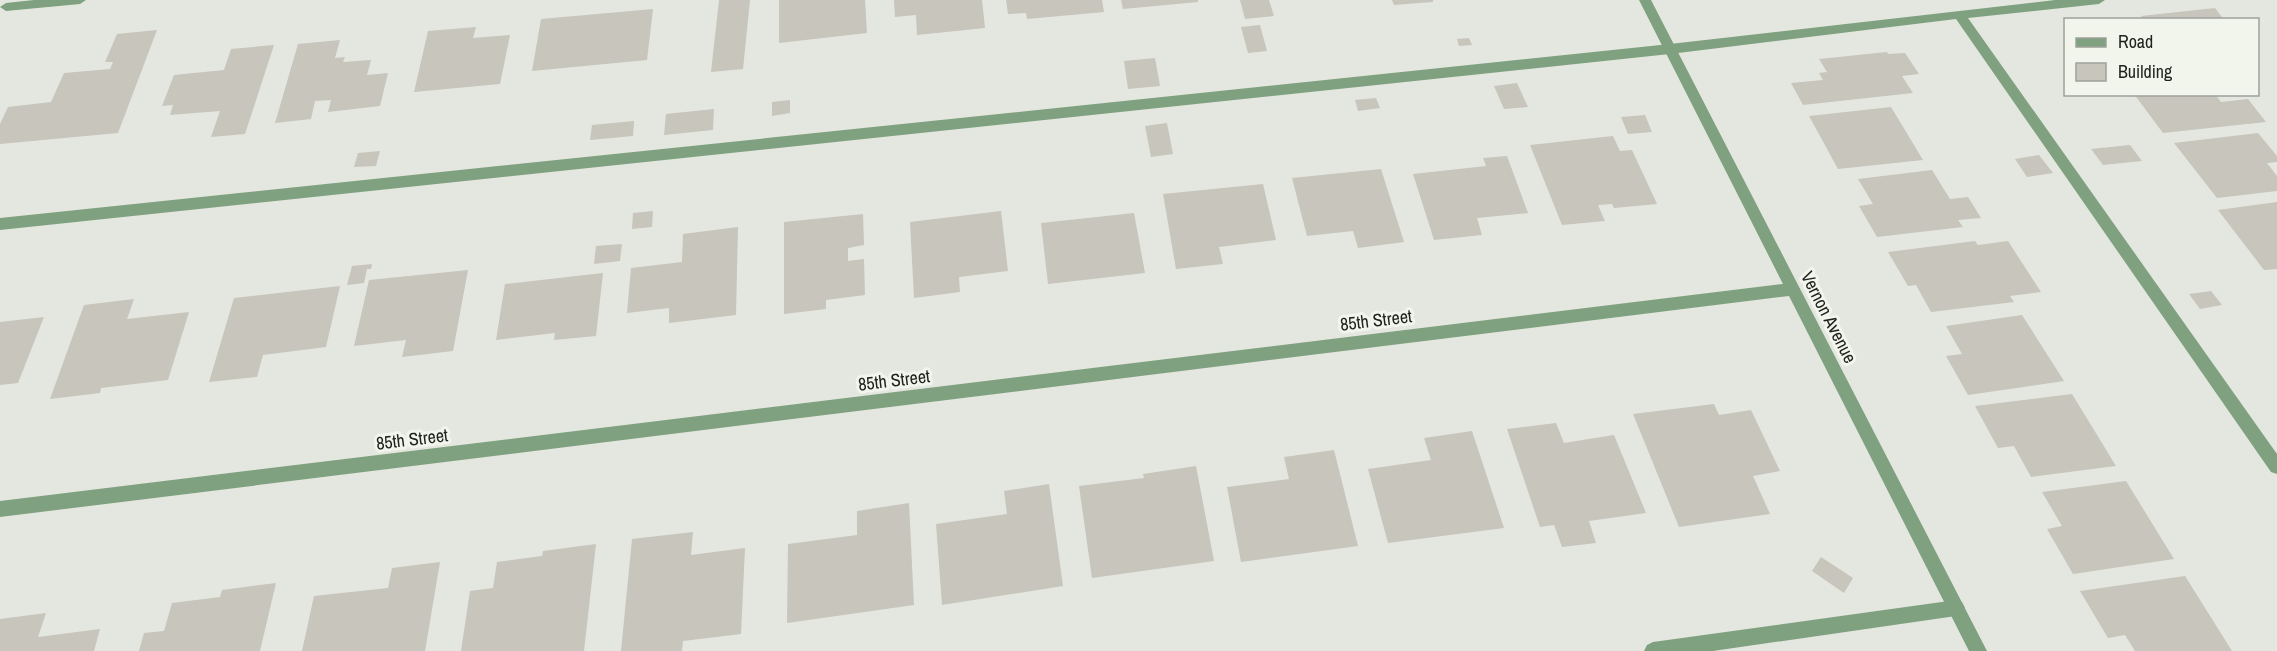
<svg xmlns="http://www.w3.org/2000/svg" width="2277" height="651" viewBox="0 0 2277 651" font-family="'Archivo Narrow',sans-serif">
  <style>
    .building { fill: #c7c5bc }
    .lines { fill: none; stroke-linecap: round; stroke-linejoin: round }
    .lane { fill: #7fa17f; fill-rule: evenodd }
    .street { fill: #7fa17f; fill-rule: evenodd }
    .labels { text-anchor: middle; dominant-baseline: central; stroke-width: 6; stroke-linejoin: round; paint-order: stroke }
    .street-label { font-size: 18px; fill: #21221e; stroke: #f2f5ec }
  </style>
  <rect width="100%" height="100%" fill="#e4e7df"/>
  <g class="building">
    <polygon points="719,0 750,0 743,69 711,72"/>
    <polygon points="779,0 865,0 867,33 779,43"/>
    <polygon points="894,0 982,0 985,28 917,35 916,15 895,17"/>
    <polygon points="1006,0 1102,0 1104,12 1027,19 1026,13 1008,14"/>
    <polygon points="1121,0 1198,0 1198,2 1123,9"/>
    <polygon points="1240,0 1269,0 1274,16 1245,19"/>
    <polygon points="1392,0 1433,0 1433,2 1394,5"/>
    <polygon points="2215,8 2224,20 2144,20 2141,16"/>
    <polygon points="653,9 647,60 532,71 541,19"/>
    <polygon points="1260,25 1267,51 1248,53 1241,27"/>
    <polygon points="476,27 473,38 510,35 500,84 414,92 428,31"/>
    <polygon points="157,30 118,133 0,144 0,124 8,107 51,102 64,73 110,69 113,62 105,62 117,34"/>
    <polygon points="1469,38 1472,45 1459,46 1457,39"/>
    <polygon points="340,40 335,58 345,57 343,62 371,60 367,75 388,73 380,106 328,112 331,100 315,101 311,119 275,123 298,44"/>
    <polygon points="274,45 245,134 211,137 220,111 170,115 173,105 162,106 174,75 224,70 231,49"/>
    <polygon points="1887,52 1888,54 1905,53 1919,74 1902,76 1913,93 1803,105 1791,83 1823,80 1819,73 1827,72 1819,59"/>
    <polygon points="1155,58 1160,86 1128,89 1124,61"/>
    <polygon points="1517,83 1528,107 1504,109 1494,86"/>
    <polygon points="2134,94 2215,94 2221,102 2248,99 2266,122 2163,133"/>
    <polygon points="1376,98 1380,108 1358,111 1355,100"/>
    <polygon points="790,100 790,113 772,116 772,102"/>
    <polygon points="1891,107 1923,160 1838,169 1809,116"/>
    <polygon points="714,109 713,130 664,135 666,114"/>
    <polygon points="1645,115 1652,132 1628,134 1621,117"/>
    <polygon points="634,121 633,136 590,140 592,125"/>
    <polygon points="1167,123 1173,154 1151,157 1145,126"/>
    <polygon points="2258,133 2277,156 2277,162 2267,163 2277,176 2277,191 2217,198 2174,143"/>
    <polygon points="1613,136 1620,151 1632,150 1657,204 1614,208 1612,204 1598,205 1605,221 1562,225 1530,145"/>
    <polygon points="2130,145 2142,161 2103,165 2091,149"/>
    <polygon points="380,151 376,166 354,167 358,153"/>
    <polygon points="2039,155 2053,173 2027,177 2015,159"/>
    <polygon points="1507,156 1528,213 1477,218 1482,235 1434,240 1413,174 1486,166 1483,158"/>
    <polygon points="1381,169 1404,242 1358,248 1353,231 1307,236 1292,178"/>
    <polygon points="1932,170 1950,199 1968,197 1981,218 1958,220 1963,227 1877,237 1859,206 1873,204 1858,179"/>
    <polygon points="1263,184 1276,240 1219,247 1223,264 1176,269 1163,194"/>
    <polygon points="2277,202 2277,269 2264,270 2218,210"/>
    <polygon points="653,211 652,227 632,229 633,213"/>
    <polygon points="1001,211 1008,271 959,277 960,292 914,298 910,222"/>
    <polygon points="1134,213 1145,273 1048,284 1041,223"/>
    <polygon points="863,214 864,245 848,248 848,261 864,259 865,295 826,300 826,309 784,314 784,222"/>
    <polygon points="738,227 736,315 669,323 669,308 627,313 631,268 682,262 683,234"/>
    <polygon points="1975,241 1978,245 2008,241 2041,292 2010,296 2014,302 1931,312 1916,285 1908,286 1888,252"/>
    <polygon points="622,244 620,261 594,264 596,246"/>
    <polygon points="372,264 371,269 367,269 364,283 347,285 352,266"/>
    <polygon points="468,270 453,351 402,357 406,340 354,346 369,280"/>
    <polygon points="603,273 596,336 554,340 555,333 496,340 505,284"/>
    <polygon points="340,286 326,347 263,355 257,377 209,382 234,298"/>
    <polygon points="2211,291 2222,305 2200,309 2189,294"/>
    <polygon points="134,299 127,319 189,312 168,380 101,388 100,393 50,399 84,305"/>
    <polygon points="2022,315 2064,381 1968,395 1946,356 1962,354 1946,326"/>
    <polygon points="44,317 18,383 0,385 0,322"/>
    <polygon points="2072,394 2116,466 2031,477 2014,446 1998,448 1975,406"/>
    <polygon points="1714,404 1719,415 1751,410 1780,471 1753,476 1770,514 1679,527 1633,414"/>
    <polygon points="1556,423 1564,443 1614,435 1646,513 1589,521 1596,543 1562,547 1554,525 1540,527 1507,429"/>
    <polygon points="1472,431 1504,528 1388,543 1368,469 1431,460 1424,438"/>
    <polygon points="1334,450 1358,546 1241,562 1227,487 1289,479 1284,457"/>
    <polygon points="1196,466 1214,561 1092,578 1079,486 1144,478 1143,474"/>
    <polygon points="2126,481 2174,559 2073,574 2047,529 2062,526 2042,492"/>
    <polygon points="1049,484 1063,586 942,605 936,524 1007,514 1004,491"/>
    <polygon points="909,503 914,605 787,623 788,544 857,535 857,511"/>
    <polygon points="693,532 691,555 745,548 741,634 683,641 682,651 621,651 632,539"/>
    <polygon points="596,544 584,651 461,651 470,591 493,588 497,562 542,556 543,551"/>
    <polygon points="1821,557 1853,578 1844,593 1812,571"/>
    <polygon points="440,562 425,651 302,651 314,596 388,588 392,568"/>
    <polygon points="2185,576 2232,651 2135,651 2125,635 2108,638 2080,591"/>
    <polygon points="276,583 260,651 139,651 144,633 164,631 172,603 220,597 222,590"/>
    <polygon points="46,613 38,637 100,629 94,651 0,651 0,619"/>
  </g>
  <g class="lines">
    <g class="lane">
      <polygon points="2055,0 2105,0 2099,4 1968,18 2277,454 2277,474 2271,472 1956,19 1670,54 0,230 0,218 1670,44"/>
      <polygon points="1956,600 1962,602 1965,608 1962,614 1956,616 1713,651 1644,651 1647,645 1653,642"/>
    </g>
    <g class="street">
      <polygon points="34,0 86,0 80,4 6,11 0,7 6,3"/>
      <polygon points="1639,0 1651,0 1987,651 1969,651 1789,296 0,517 0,501 1783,284"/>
    </g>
  </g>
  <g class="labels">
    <g class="street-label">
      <text transform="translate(1829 317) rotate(63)">Vernon Avenue</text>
      <text transform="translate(1376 320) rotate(-7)">85th Street</text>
      <text transform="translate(894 380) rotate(-7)">85th Street</text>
      <text transform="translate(412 439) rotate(-7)">85th Street</text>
    </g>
  </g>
  <rect x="2064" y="18" width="195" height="78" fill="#f2f5ec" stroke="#9ea19a" stroke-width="1.5"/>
  <rect x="2076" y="38" width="30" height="9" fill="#7fa17f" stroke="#9ea19a" stroke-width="1.5"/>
  <text x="2118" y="48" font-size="18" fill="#21221e">Road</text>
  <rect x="2076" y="63" width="30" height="18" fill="#c7c5bc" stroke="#9ea19a" stroke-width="1.5"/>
  <text x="2118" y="78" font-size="18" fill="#21221e">Building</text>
</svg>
